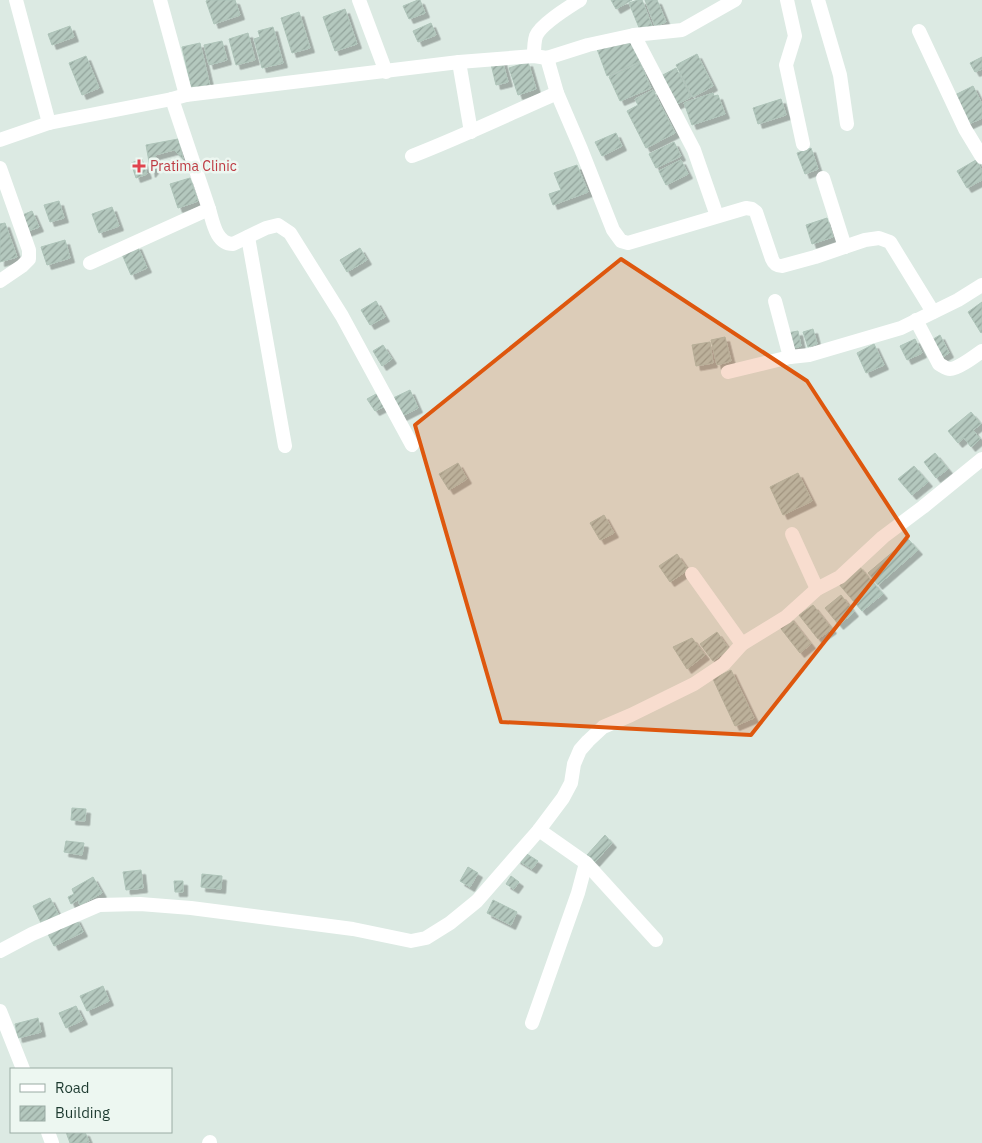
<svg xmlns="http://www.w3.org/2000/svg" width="982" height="1143" viewBox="0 0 982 1143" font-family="'IBM Plex Sans',sans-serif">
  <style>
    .building { fill: url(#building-hatch); stroke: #aec4b9; filter: url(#shadow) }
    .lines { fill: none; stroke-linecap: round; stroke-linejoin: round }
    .minor { stroke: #fff; stroke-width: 14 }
    .marked { fill: #de570e; fill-opacity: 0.2; stroke: #de570e; stroke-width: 4; stroke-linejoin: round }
    .health-dot { fill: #e0444e; stroke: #edf7f1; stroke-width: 2 }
    .labels { text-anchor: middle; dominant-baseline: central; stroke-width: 5; stroke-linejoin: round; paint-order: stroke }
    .health-label { font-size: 14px; fill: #be3a42; stroke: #edf7f1; text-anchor: start }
  </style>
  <defs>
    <pattern id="building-hatch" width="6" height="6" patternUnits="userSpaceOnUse" patternTransform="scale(1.25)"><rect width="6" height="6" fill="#b4c8be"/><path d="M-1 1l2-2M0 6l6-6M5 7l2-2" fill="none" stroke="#92a39b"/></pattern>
    <filter id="shadow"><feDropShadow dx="4.5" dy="4.5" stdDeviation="0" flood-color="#0004"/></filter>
  </defs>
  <rect width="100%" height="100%" fill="#dceae3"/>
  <g class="building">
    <polygon points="208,0 235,0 240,15 214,24 206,1"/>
    <polygon points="418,0 420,0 425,13 409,19 403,6"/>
    <polygon points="611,0 632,0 616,9"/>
    <polygon points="638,0 642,0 652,26 640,30 629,3"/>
    <polygon points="645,0 657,0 666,22 655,26"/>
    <polygon points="345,9 357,44 335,51 323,17"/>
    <polygon points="299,12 310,48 292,53 281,18"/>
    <polygon points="431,23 436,35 418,42 413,31"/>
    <polygon points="70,26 74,37 52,45 48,34"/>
    <polygon points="273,27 283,63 262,68 254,39 260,37 258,31"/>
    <polygon points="248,33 255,60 236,65 229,39"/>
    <polygon points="632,39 641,61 607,76 597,49"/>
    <polygon points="222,41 227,60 209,65 204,45"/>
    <polygon points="200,43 210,86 192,90 182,47"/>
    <polygon points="697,54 713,86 693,97 676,65"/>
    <polygon points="86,56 99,88 82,95 69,63"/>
    <polygon points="982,57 982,69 975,72 970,63"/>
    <polygon points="502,60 508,82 496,85 491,64"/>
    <polygon points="528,62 536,89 518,95 509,68"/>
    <polygon points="640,63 651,88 620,101 609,77"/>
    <polygon points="676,68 691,97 675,105 661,76"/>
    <polygon points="973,86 982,104 982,118 967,125 953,96"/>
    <polygon points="653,90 675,133 646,148 627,111 638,105 635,99"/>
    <polygon points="713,93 714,96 718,95 725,114 692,125 684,103"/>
    <polygon points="781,99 786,115 758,124 753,108"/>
    <polygon points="616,133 622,146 602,156 595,142"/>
    <polygon points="178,139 183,159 174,150 155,155 158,164 151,173 146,145"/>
    <polygon points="674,142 681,156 656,168 649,154"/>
    <polygon points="811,148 818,169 805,174 797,153"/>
    <polygon points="142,159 147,174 136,178 131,163"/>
    <polygon points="681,160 688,174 666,185 659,171"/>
    <polygon points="976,160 982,171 982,180 967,188 957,171"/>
    <polygon points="577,165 588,192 553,205 549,194 561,190 554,173"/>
    <polygon points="190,178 198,201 178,208 170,184"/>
    <polygon points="59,201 64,218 50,222 44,205"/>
    <polygon points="112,207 119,226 99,233 92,214"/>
    <polygon points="32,211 39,227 26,232 20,216"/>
    <polygon points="827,218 833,237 812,244 806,225"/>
    <polygon points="5,223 17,257 0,262 0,224"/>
    <polygon points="65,240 70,258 47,265 41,247"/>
    <polygon points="137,245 147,268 131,275 121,252"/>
    <polygon points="360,248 367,260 347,272 340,260"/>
    <polygon points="376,301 385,317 370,325 361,310"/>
    <polygon points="982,302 982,332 981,333 968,312"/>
    <polygon points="813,329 817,344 808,347 803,332"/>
    <polygon points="798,331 801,346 790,349 787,333"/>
    <polygon points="940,335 949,353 939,359 930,341"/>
    <polygon points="725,337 731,361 717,365 711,340"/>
    <polygon points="915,339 922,353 907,360 900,346"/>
    <polygon points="710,342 713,363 696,366 692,345"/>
    <polygon points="874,344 884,365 866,373 857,353"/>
    <polygon points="383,345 392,359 382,366 373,351"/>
    <polygon points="410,390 418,408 400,417 391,399"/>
    <polygon points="378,393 385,406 375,411 367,399"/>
    <polygon points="971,412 981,424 973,430 980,439 971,447 964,438 958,443 948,431"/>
    <polygon points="935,453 948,469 936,478 924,462"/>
    <polygon points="458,463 467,479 449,490 439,474"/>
    <polygon points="914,466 928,482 912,495 898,479"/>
    <polygon points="798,473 812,501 783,515 770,487"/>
    <polygon points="604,515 614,533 600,540 590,523"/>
    <polygon points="908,539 918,550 878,585 868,573"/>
    <polygon points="677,554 688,570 670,582 659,566"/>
    <polygon points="858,565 883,594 862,611 838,583"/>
    <polygon points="841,595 854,612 839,625 825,608"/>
    <polygon points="813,605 832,629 818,639 799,615"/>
    <polygon points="789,616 811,644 800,653 778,625"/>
    <polygon points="717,632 729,649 713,661 700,644"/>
    <polygon points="692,638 705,655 687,669 673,647"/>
    <polygon points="731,670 754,718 735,726 713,679"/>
    <polygon points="72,808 86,809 85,821 71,820"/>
    <polygon points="605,835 612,843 595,862 587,855"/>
    <polygon points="66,841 84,843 82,855 64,852"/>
    <polygon points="522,851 538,861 532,869 516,859"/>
    <polygon points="468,867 478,873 470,887 460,881"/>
    <polygon points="141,870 143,888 126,890 123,872"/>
    <polygon points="202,874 222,876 221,889 201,887"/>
    <polygon points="511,876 519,882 514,889 506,884"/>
    <polygon points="93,877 102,893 80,905 78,900 71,904 68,897 74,894 72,889"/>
    <polygon points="174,881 183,881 183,892 175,892"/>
    <polygon points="50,898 59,916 42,925 33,906"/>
    <polygon points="493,900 517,912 511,925 487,913"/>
    <polygon points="76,918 83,932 54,946 46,930"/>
    <polygon points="103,986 109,1001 87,1011 80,996"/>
    <polygon points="76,1006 83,1020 66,1028 59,1013"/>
    <polygon points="38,1018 41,1032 18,1038 15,1024"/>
    <polygon points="66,1132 85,1132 89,1142 85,1143 70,1143"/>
  </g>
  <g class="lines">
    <g class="minor">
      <polyline points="16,0 49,123"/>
      <polyline points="160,0 186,95"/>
      <polyline points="359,0 386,72"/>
      <polyline points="787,0 795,36 786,65 803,144"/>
      <polyline points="818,0 840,75 847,124"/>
      <polyline points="919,31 965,129 982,157"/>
      <polyline points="634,35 694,150 717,216"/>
      <path d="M534,56C534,50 534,42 536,36C541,24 569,7 580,0"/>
      <path d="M547,58L557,93L581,149L613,230L621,241L628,243L746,208L752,209L756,212L772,259C774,264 776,266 782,266L815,257L865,240L879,238L890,242L933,312"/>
      <polyline points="459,62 471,132"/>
      <polyline points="0,140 49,123 172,99 186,95 459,62 534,56 547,58 588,45 634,35 682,30 735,0"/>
      <path d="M412,156C461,137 509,114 557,93"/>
      <polyline points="0,168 29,250 29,259 22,266 0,281"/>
      <polyline points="823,178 845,247"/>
      <path d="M209,209C213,222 216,244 233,244L266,228L278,225L290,233L342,316L412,445"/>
      <polyline points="248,237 285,446"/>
      <polyline points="90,263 209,209 172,99"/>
      <polyline points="775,301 790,357"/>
      <path d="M916,320L939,364C943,366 946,369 950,369C958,369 975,356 982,351"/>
      <polyline points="728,372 790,357 809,355 901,328 958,300 982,285"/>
      <polyline points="792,534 817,589"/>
      <polyline points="692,574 742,644"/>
      <polyline points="586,863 656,940"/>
      <polyline points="0,951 32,934 99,905 140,904 191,908 353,929 411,941 426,938 450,923 477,901 539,830"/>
      <polyline points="0,1011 23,1069"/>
      <polyline points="532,1023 578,893 586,863 539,830 563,798 571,783 574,764 580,750 588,741 603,727 631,715 694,684 724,664 742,644 786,617 817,589 840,577 883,537 923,507 982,459"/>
      <polyline points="48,1132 52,1143"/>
      <polyline points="209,1143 210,1142"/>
    </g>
  </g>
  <path class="marked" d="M621,259L807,381L908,536L751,735L501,722L415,425Z"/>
  <path class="health-dot" d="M136.5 158.5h5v5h5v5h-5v5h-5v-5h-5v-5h5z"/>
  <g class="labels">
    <g class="health-label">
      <text x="150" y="166">Pratima Clinic</text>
    </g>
  </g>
  <rect x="10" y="1068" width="162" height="65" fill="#edf7f1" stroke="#9aaba4"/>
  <rect x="20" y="1084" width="25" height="8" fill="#ffffff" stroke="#9aaba4"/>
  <text x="55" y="1093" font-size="15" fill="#1d3a30">Road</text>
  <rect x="20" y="1106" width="25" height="15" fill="url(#building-hatch)" stroke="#9aaba4"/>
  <text x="55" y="1118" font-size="15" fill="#1d3a30">Building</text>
</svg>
